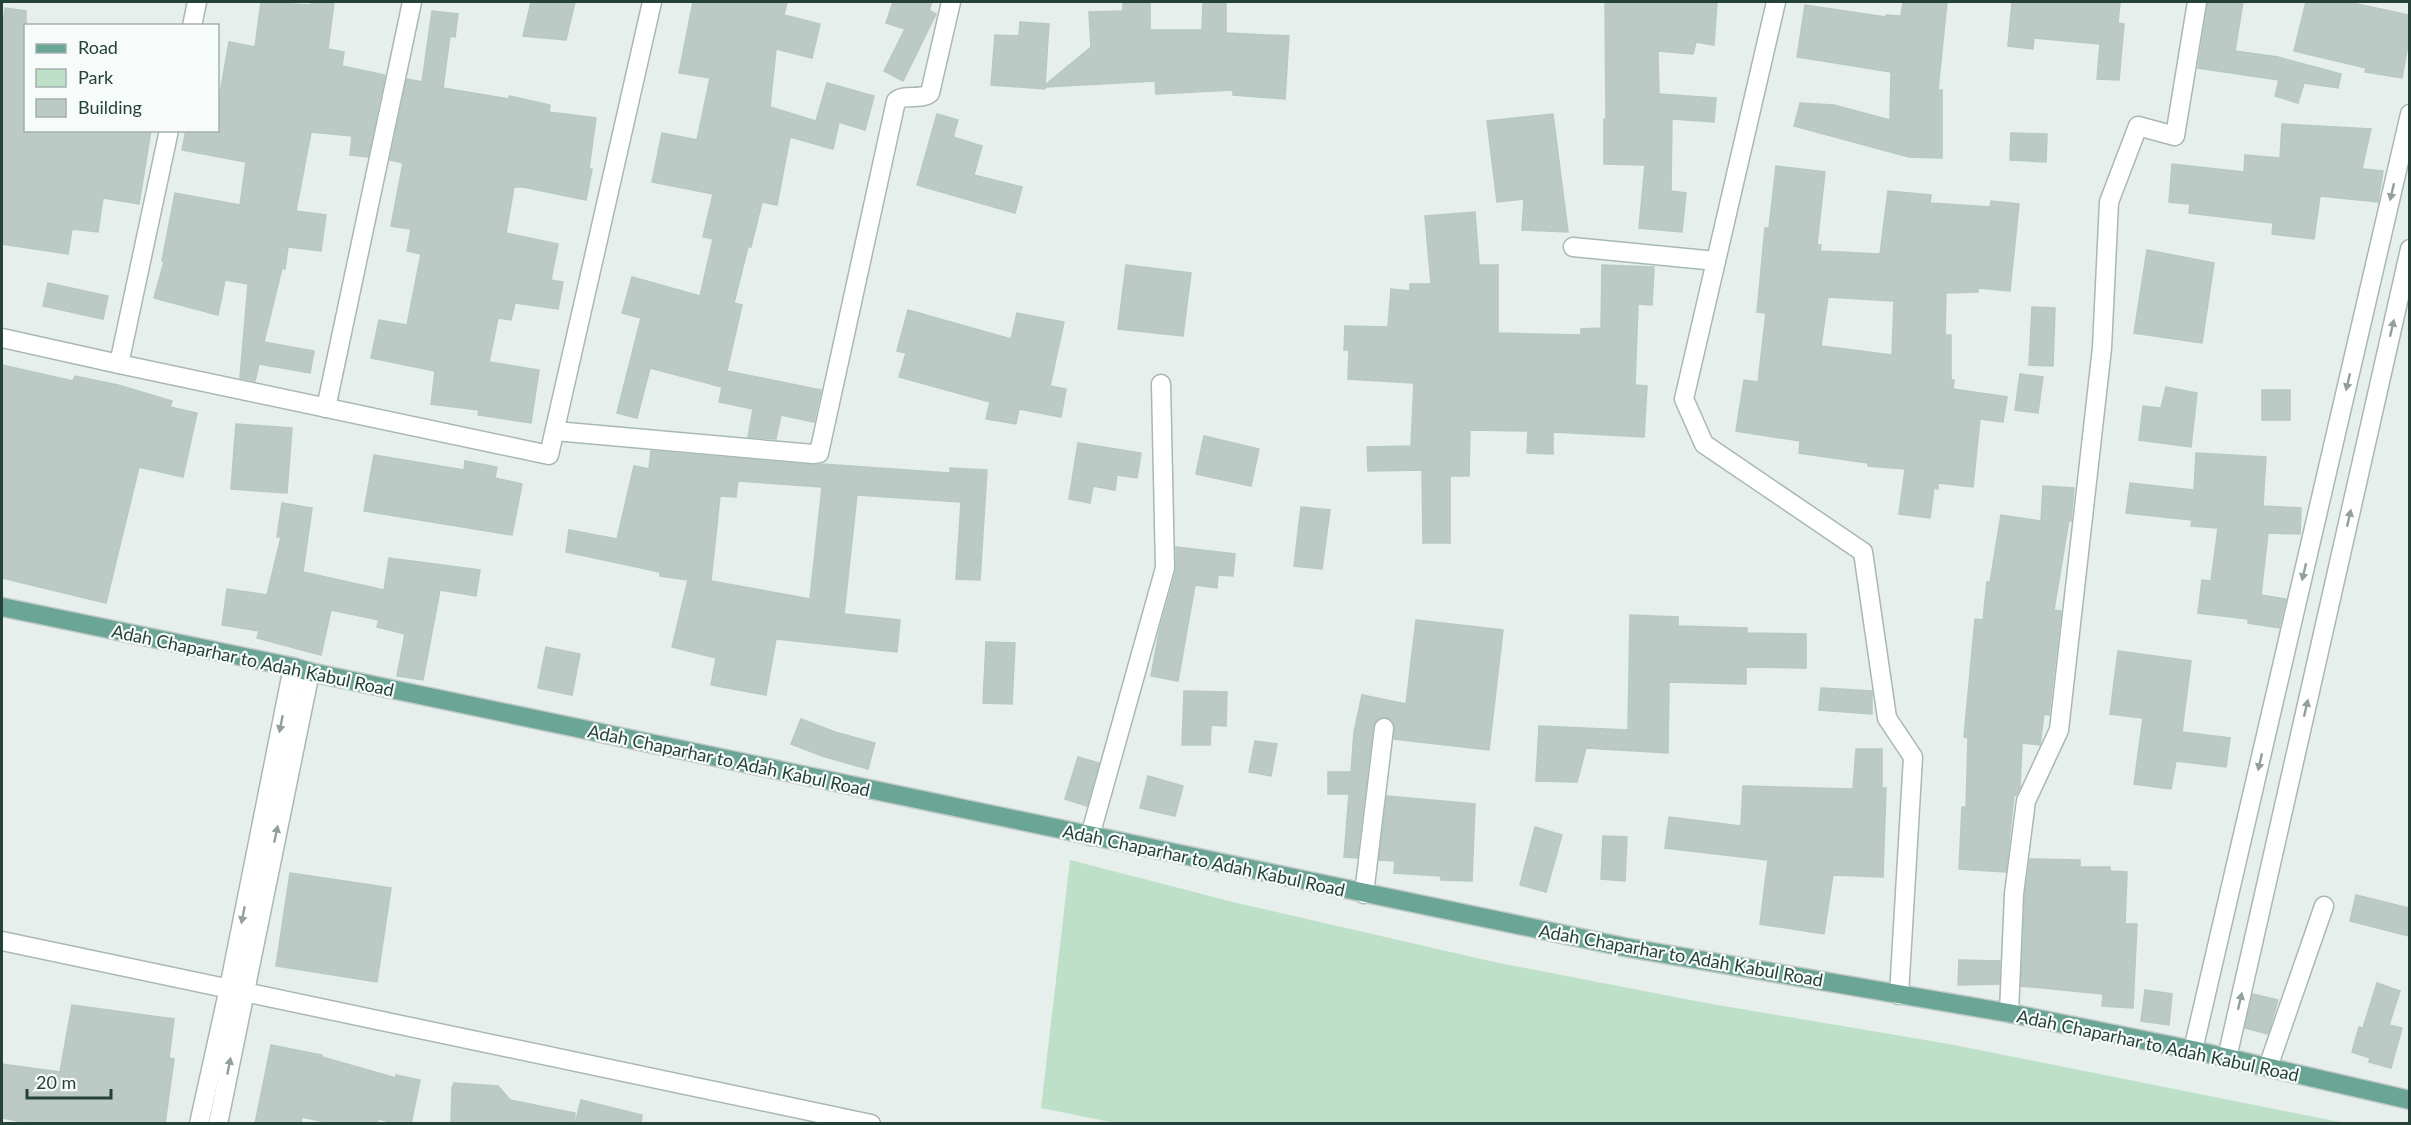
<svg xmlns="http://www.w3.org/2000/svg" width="2411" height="1125" viewBox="0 0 2411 1125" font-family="Lato,sans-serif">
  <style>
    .green { fill: #bfe0c8 }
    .building { fill: #bbcac4; stroke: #b8c9c2; stroke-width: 1.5; fill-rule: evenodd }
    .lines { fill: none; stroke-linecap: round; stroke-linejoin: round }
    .minor-casing { stroke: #a8b8b2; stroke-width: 21 }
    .major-casing { stroke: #c2cac8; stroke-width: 21 }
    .minor { stroke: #fff; stroke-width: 18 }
    .major { stroke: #6aa596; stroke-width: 18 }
    .oneway { fill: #92a09c }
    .labels { text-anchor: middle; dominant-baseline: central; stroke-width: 4.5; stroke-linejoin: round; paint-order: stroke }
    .street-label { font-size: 18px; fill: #24423a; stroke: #f7fbf9 }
  </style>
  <rect width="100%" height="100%" fill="#e6efeb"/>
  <polygon class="green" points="1070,860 1237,903 1494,962 1706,1003 1949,1044 2345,1123 1120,1124 1041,1108"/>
  <g class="building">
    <polygon points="261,2 311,5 311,2 334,2 328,49 344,52 342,66 385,75 368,157 350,155 352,136 311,132 296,211 326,215 321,251 288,247 285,269 282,268 264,342 314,351 310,373 259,364 255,381 240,378 248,284 225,280 218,315 154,298 164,262 162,261 175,193 240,205 246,162 182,150 186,130 218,130 218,105 229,42 255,47"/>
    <polygon points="531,2 575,2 566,40 523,36"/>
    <polygon points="693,2 787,2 784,15 820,24 812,58 776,49 770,107 816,121 827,83 874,96 865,130 839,122 833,149 790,137 777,205 762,202 751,247 748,247 734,303 742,305 727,371 821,390 814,422 781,415 776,439 748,437 753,409 719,402 722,387 650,368 637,418 617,413 641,318 622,313 632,277 700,296 713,239 703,237 713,194 652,182 662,133 697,140 710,78 679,73"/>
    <polygon points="893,2 932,2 929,10 936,14 903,81 884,71 905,29 886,23"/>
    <polygon points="1123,2 1150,2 1150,30 1202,30 1203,2 1226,2 1226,33 1289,36 1285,99 1233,95 1233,90 1156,94 1155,81 1045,87 1045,89 991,85 995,35 1019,36 1020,22 1049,24 1045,85 1091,47 1089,12 1123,11"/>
    <polygon points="1605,2 1717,2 1714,45 1696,42 1693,54 1658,51 1659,94 1716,98 1714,122 1672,119 1671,191 1686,193 1682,232 1639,228 1645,165 1604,164 1604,119 1606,119"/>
    <polygon points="1903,2 1947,2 1938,90 1942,90 1942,158 1909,157 1794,126 1800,103 1834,105 1890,120 1891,72 1797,57 1805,5 1886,17 1886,15 1901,16"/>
    <polygon points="2012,2 2120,2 2118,23 2124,24 2119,80 2097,79 2100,44 2034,38 2033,49 2008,46"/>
    <polygon points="2208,2 2243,2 2235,51 2278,57 2341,74 2338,88 2304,83 2298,103 2275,96 2279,80 2198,68"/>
    <polygon points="2306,2 2348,2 2409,15 2409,39 2402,78 2365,72 2366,68 2294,51"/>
    <polygon points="5,8 26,11 26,130 151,130 139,204 103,198 98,232 72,229 68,254 2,244 2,31"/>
    <polygon points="432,11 458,14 455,37 450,36 443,88 509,99 509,96 550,105 549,112 596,118 589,169 592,169 586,200 523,187 514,187 506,233 558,244 551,280 563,282 558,309 515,303 511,320 498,318 489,362 539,370 531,423 478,415 479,410 431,404 435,371 371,358 379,320 407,325 421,254 407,251 411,229 391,226 403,163 390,160 407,79 422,82"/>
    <polygon points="937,114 958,120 953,137 982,146 974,175 1022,187 1015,213 917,185"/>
    <polygon points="1553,114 1568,232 1522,230 1524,199 1497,202 1487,121"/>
    <polygon points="2282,124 2371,129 2362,169 2383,171 2378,202 2320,196 2314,239 2272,234 2273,223 2189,213 2190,204 2169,202 2172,164 2244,172 2245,155 2280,158"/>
    <polygon points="2011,133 2047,134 2046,162 2010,160"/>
    <path d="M1776,166L1825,172L1817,245H1821L1820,251L1880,254L1888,191L1931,195L1930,203L1990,207L1991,201L2019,204L2010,291L1978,288V292L1946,293L1945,335H1951V380H1954L1953,389L2007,397L2003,422L1980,419L1973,487L1938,483V489L1934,488L1930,518L1899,514L1905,469L1868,466V463L1799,453L1800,441L1736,431L1744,380L1758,382L1766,313L1757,312L1765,228H1769ZM1828,297L1894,301L1892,355L1821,346Z"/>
    <polygon points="1475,212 1479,265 1498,265 1498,333 1581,335 1581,329 1601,328 1602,265 1654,267 1652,305 1638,304 1635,385 1647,386 1644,437 1553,432 1553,454 1527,453 1528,431 1470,430 1469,476 1450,476 1450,543 1423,543 1422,470 1368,471 1367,447 1411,446 1414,383 1348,379 1349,350 1344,350 1345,326 1388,327 1391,289 1410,291 1410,284 1431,284 1425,216"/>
    <polygon points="2147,250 2214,263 2202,343 2134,333"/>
    <polygon points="1126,265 1191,273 1183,336 1118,329"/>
    <polygon points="48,283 108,296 103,319 43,306"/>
    <polygon points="2032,307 2055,308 2053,366 2029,365"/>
    <polygon points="908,310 1011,339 1017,313 1064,322 1050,386 1066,389 1061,417 1019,409 1016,424 986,419 990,402 899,377 906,353 897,351"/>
    <polygon points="2,365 73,381 75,376 118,385 172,401 170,407 197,413 183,477 139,467 106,603 2,578"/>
    <polygon points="2020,374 2043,377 2038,413 2015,410"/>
    <polygon points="2166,387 2197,393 2191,447 2139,440 2143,406 2161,408"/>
    <rect x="2262" y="390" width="28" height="30"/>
    <polygon points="236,424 292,428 287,493 231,489"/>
    <polygon points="1204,436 1259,449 1251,486 1196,474"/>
    <polygon points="1078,443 1141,453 1137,478 1117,475 1115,490 1093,486 1090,503 1069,499"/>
    <path d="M651,451L812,465L822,464L950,473V468L987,470L980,580L956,579L961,502L857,495L844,614L900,620L897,652L776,639L766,695L711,685L716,658L672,647L688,580L660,576V572L566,552L569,530L617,539L634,466L649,469ZM738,481L822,487L810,599L711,581L720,496L736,497Z"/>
    <polygon points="2196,453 2266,457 2263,506 2301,508 2300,534 2268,533 2261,595 2286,599 2279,628 2248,623 2248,619 2198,613 2202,580 2211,581 2218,528 2191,526 2192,520 2126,513 2130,483 2194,490"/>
    <polygon points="374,455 464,470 465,461 497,467 495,478 522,484 512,535 364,511"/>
    <polygon points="2043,486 2074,488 2071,521 2069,520 2054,610 2061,611 2049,715 2044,714 2040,745 2022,743 2020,787 2016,795 2014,795 2006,872 1959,869 1962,807 1966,807 1968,738 1964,737 1975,619 1983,620 1987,582 1990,582 2001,515 2041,521"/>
    <polygon points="282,503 312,508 303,572 384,590 389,558 480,570 476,596 440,590 423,680 397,676 405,634 377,627 379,620 331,610 321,655 257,638 259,631 222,625 227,589 267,595 281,537 277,537"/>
    <polygon points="1301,507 1330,510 1322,569 1294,566"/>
    <polygon points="1176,547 1235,554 1233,576 1218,575 1217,588 1195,585 1178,681 1151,676 1159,632 1176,571"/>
    <polygon points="1630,615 1678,617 1678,626 1747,628 1747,633 1806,634 1806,668 1746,667 1746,684 1669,682 1668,753 1586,748 1577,782 1536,781 1539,726 1628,730"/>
    <polygon points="1416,620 1503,630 1489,750 1394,739 1394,723 1386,717 1379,718 1373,727 1357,858 1344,857 1349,794 1328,794 1328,772 1351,772 1354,732 1362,695 1406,704"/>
    <polygon points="986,642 1015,643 1012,704 983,703"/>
    <polygon points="546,647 580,654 572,695 538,688"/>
    <polygon points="2118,651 2191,661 2182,732 2230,738 2226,767 2176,761 2171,789 2134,784 2143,718 2110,714"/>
    <polygon points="1821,688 1872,691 1872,714 1819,710"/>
    <polygon points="1184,691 1227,692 1226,726 1211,725 1210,745 1182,745"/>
    <polygon points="801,719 835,732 875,743 868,769 822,756 791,744"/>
    <polygon points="1255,741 1277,744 1271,776 1249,772"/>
    <polygon points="1856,749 1882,749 1882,788 1886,788 1883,877 1833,875 1824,934 1760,924 1768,860 1665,848 1669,817 1741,826 1743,786 1853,789"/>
    <polygon points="1078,757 1099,763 1087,806 1065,799"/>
    <polygon points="1148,776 1183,786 1175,816 1140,808"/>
    <polygon points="1387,796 1475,804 1472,881 1441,880 1441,876 1394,873 1395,861 1379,860"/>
    <polygon points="1535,827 1562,835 1546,892 1520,885"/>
    <polygon points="1603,836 1627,837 1625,881 1601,879"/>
    <polygon points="2030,859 2080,860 2080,867 2110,867 2110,871 2127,872 2125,924 2137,924 2133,1008 2102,1006 2103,994 2021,986 2025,895"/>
    <polygon points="290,873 391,888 377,982 276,966"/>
    <polygon points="2356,895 2409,908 2409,936 2350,921"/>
    <polygon points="1959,960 2000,961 1999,984 1958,985"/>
    <polygon points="2377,983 2400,991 2389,1025 2402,1028 2391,1068 2369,1062 2370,1058 2352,1052 2359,1027 2363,1028"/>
    <polygon points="2145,990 2172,994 2169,1025 2141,1021"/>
    <polygon points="2253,994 2278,1000 2268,1034 2245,1028"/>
    <polygon points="72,1005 174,1019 169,1058 174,1059 165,1124 32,1124 2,1118 2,1064 60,1072"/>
    <polygon points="271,1045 322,1055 322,1057 396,1078 396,1075 420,1080 411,1124 399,1124 378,1119 377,1124 334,1124 302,1117 301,1124 255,1124"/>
    <polygon points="454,1083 498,1086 510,1100 575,1113 574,1124 451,1124 452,1088"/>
    <polygon points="581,1100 642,1115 641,1124 575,1124"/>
  </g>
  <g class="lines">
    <defs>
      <g id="minor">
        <polyline points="192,26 197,2"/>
        <polyline points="1573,247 1716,261 1776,2"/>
        <polyline points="1716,261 1684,399 1704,444 1863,552 1887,718 1913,757 1899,995"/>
        <polyline points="2,338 119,364 549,455 652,2"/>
        <polyline points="119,364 169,130"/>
        <polyline points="326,408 412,2"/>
        <path d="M555,431L813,454L819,453L896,101C905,93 920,101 930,93L951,2"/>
        <polyline points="1090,836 1165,568 1161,384"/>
        <polyline points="1364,894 1384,728"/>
        <polyline points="2,941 871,1124"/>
        <polyline points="2009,1013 2014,894 2026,801 2059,730 2102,348 2109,202 2138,126 2175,136 2197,2"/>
        <polyline points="2193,1050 2410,114"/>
        <polyline points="2227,1058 2410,249"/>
        <polyline points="2268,1067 2324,906"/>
        <polyline points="199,1124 229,988 293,667"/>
        <polyline points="218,1124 310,672"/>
      </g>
      <polyline id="major" points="2,607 293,667 310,672 1624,947 2009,1013 2193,1050 2410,1100"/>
    </defs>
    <use href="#minor" class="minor-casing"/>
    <use href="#major" class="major-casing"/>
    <use href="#minor" class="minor"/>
    <use href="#major" class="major"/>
  </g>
  <defs><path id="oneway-solid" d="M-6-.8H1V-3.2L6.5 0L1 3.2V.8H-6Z" transform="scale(1.5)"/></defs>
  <g class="oneway">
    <use href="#oneway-solid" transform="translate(2392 192) rotate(103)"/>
    <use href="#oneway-solid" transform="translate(2392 328) rotate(-77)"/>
    <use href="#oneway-solid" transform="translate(2348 382) rotate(103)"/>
    <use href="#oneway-solid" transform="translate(2349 518) rotate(-77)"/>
    <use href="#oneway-solid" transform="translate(2304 572) rotate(103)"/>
    <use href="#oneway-solid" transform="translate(2306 708) rotate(-77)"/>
    <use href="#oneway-solid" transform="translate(281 724) rotate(101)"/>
    <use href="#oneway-solid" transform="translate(2260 762) rotate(103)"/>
    <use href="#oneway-solid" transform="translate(276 834) rotate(-78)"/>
    <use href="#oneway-solid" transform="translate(243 915) rotate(101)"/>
    <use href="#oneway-solid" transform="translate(2240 1001) rotate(-77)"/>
    <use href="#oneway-solid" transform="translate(229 1066) rotate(-79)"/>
  </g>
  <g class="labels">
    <g class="street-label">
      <text transform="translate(253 660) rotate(12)">Adah Chaparhar to Adah Kabul Road</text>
      <text transform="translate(729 760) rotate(12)">Adah Chaparhar to Adah Kabul Road</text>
      <text transform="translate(1204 860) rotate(12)">Adah Chaparhar to Adah Kabul Road</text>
      <text transform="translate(1681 955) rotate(10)">Adah Chaparhar to Adah Kabul Road</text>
      <text transform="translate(2158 1045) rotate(12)">Adah Chaparhar to Adah Kabul Road</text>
    </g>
  </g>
  <rect width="2411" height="1125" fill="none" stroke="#24423a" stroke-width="6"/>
  <rect x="24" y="24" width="195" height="108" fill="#f7fbf9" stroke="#a3b1ad" stroke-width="1.5"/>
  <rect x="36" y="44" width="30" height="9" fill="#6aa596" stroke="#a3b1ad" stroke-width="1.5"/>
  <text x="78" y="54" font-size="18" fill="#24423a">Road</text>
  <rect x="36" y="69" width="30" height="18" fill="#bfe0c8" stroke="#a3b1ad" stroke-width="1.5"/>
  <text x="78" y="84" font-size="18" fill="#24423a">Park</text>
  <rect x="36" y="99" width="30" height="18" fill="#bbcac4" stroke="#a3b1ad" stroke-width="1.5"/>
  <text x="78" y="114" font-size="18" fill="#24423a">Building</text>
  <path d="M27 1089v9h84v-9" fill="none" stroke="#24423a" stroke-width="3"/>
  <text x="36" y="1089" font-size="18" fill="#24423a" stroke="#f7fbf9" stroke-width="4.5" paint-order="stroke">20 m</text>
</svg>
